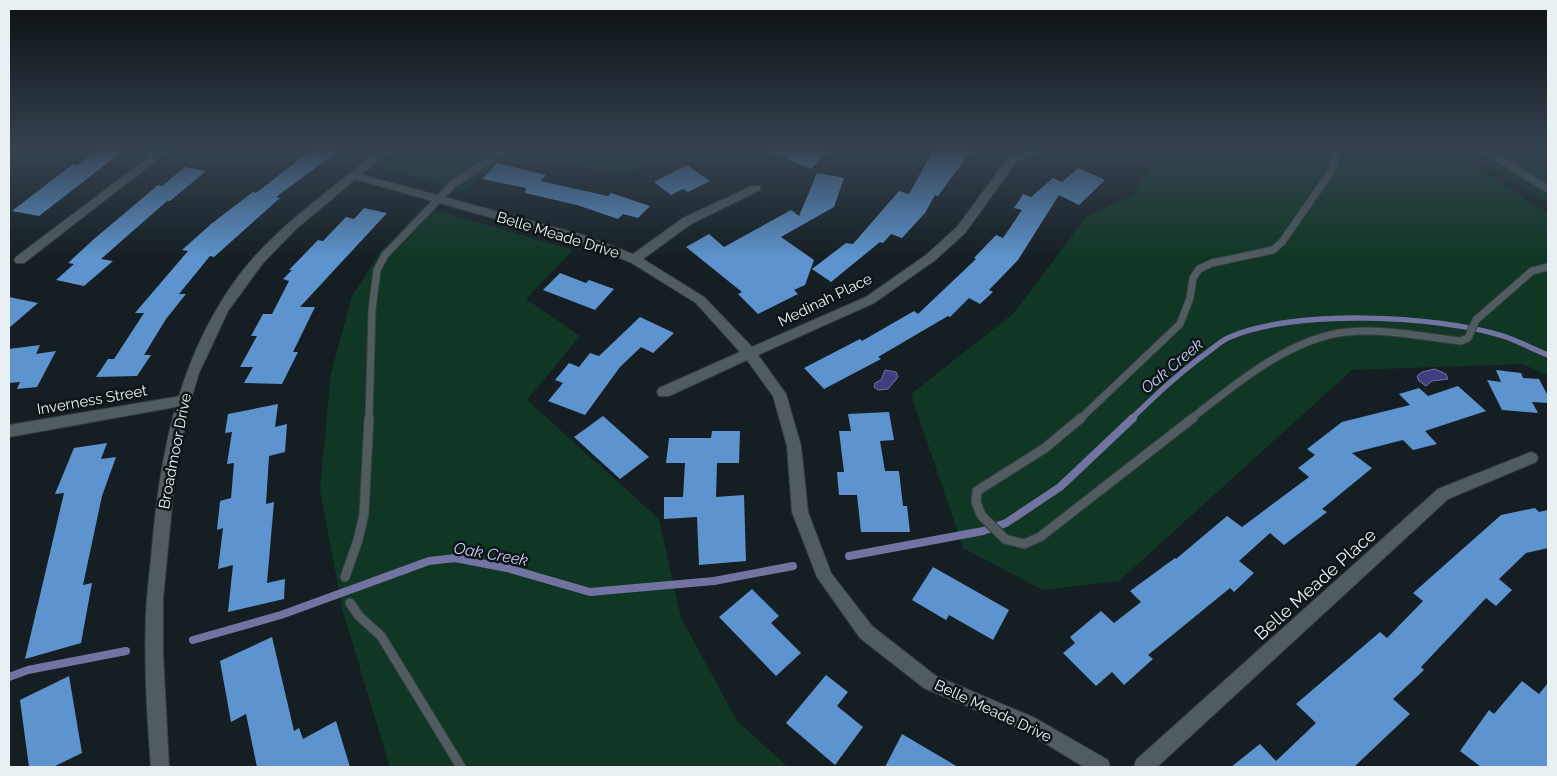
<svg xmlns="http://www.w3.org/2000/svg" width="1557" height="776" viewBox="0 0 1557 776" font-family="Raleway,sans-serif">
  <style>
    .green { fill: #0f3724 }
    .water { fill: #403e7f; stroke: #7373a2 }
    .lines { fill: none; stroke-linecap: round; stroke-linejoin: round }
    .stream-far1 { stroke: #7373a2; stroke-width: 5.5 }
    .stream { stroke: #7373a2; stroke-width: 8 }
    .building { fill: #5d94cf }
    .service-far1-casing { stroke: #353c3f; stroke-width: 9 }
    .service-casing { stroke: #353c3f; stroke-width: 11 }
    .minor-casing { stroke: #353c3f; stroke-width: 2 }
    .tertiary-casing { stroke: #353c3f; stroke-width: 2 }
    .service-far1 { stroke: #505c60; stroke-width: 7 }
    .service { stroke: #505c60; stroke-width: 9 }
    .minor { fill: #505c60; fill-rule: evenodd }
    .tertiary { fill: #505c60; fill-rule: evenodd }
    .labels { text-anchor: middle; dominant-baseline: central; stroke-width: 5; stroke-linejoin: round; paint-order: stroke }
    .street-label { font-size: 15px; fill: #e9f0f3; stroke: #0c1619 }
    .water-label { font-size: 16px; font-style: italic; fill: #cbcef5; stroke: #0c1619 }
    .near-street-label { font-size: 18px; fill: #e9f0f3; stroke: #0c1619 }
  </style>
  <rect width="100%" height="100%" fill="#151f23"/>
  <g class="green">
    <polygon points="402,151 510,151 466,191 383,168"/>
    <polygon points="526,151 669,151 622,176"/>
    <polygon points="859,151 913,151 901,163"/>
    <polygon points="1144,151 1451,151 1548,213 1548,376 1523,364 1352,370 1119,581 1043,590 963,548 911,394 1014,313 1086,217 1134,194 1153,159"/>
    <polygon points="1465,151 1548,151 1548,203"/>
    <polygon points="424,207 573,250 526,299 580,336 527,400 659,519 681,618 737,721 788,767 390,767 343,612 320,490 331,373 352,296 381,251"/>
  </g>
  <g class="water">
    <polygon points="1435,369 1446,374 1448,379 1432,381 1426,386 1419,381 1417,376 1422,372"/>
    <polygon points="885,370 896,372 898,377 888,389 878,390 874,387 875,383 881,380"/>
  </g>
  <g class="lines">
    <path class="stream-far1" d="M1131,419C1156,395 1180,372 1208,352C1215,347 1222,340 1230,337C1294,309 1436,315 1503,336C1518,341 1533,349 1548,355"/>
    <g class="stream">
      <polyline points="849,556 983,531 1006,523 1060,487 1133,418"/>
      <polyline points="193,640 281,615 429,561 455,558 507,568 590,592 714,581 793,566"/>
      <polyline points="9,677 28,670 126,651"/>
    </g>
  </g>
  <g class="building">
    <polygon points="96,151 123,151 39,216 12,211 73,164 77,165"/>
    <polygon points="310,151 338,151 276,197 280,198 214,257 210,256 179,294 186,294 166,319 144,355 151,355 137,376 96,377 108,359 114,359 144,313 135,313 188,251 182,250 211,224 253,192 256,193"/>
    <polygon points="767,151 829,151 811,169"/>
    <polygon points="938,151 971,151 938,196 935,195 925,213 902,238 891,234 883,243 880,242 831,282 812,269 846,243 853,244 899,191 909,194 932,152 936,154"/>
    <polygon points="497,163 546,175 540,181 608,196 611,193 650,206 638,218 623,214 618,219 577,205 525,193 526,188 482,179"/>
    <polygon points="687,165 710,181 688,192 683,189 671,195 654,182"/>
    <polygon points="185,167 206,171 170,201 167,201 101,259 113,261 84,286 56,280 74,264 68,263 94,239 158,185 162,186"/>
    <polygon points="1078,168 1105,180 1079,205 1059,195 1018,260 989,290 993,292 980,304 969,298 950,317 948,316 878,357 881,359 824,389 804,368 860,339 862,341 914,311 918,314 976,259 974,258 996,235 1003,238 1022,210 1014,208 1023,194 1031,197 1053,178 1062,182"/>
    <polygon points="817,173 844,178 834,207 781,237 814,260 805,285 794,290 798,294 758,314 738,294 742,292 686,247 709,234 724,247 791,210 799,216"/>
    <polygon points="364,208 387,213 300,307 315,307 293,352 298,352 282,384 244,383 253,367 240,367 257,336 251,336 263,314 272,314 289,281 283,279 292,270 289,270 318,240 323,241 346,217 354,219"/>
    <polygon points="560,273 586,283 589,280 614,289 595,310 543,290"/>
    <polygon points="9,297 38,303 9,328"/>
    <polygon points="640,317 674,333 653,353 641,347 620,367 585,415 548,401 563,383 555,380 569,363 579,367 590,353 599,356"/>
    <polygon points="40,345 36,354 56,351 37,387 17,389 20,382 9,383 9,349"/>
    <polygon points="1496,370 1521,373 1523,378 1539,379 1548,396 1548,403 1532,402 1538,413 1502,410 1487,380 1501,382"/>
    <polygon points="1458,386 1486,411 1425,431 1437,444 1413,450 1403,440 1352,453 1372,468 1322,509 1327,512 1284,545 1270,533 1239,561 1254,573 1234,592 1230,588 1148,655 1153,659 1124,685 1112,672 1096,686 1063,653 1075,643 1070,637 1101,611 1114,623 1141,602 1130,591 1175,558 1176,559 1227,516 1242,527 1309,477 1298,468 1315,455 1307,449 1342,422 1410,405 1399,394 1419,388 1428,396"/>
    <polygon points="278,404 275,427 287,424 285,452 269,456 266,504 274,502 267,583 285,579 284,599 228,612 233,565 218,569 223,528 217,530 220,501 231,498 234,463 227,464 232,432 225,433 228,414"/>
    <polygon points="889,412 894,440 880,441 885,471 899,471 903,506 907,506 910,532 861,532 857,495 839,495 837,472 844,472 839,431 851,431 848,414"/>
    <polygon points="603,416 649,457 620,479 574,437"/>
    <polygon points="712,431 740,431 739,463 717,463 716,497 744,495 746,561 699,565 697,517 664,519 664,497 683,497 685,463 666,463 669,438 711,438"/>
    <polygon points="107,443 101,459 116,457 102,496 83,585 92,583 81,643 25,659 64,493 55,494 74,448"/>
    <polygon points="1535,508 1539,512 1548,510 1548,548 1526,553 1499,579 1512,590 1496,606 1486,598 1421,667 1424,670 1393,699 1410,714 1354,767 1231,767 1260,744 1276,761 1316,723 1296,704 1380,632 1387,638 1423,601 1413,593 1501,515"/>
    <polygon points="933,567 1009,610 993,640 949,615 946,620 912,600"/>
    <polygon points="752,589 779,616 771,623 801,653 776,676 719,617"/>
    <polygon points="272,637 294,731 299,728 303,739 336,721 350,767 257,767 246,714 231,722 220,661"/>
    <polygon points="826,675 848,692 837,706 863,727 835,765 786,723"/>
    <polygon points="69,676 82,753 53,767 29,767 20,700"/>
    <polygon points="1522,681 1539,694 1548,683 1548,767 1481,767 1460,751 1489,710 1494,714"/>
    <polygon points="902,734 958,767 885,767"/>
  </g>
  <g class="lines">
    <defs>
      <g id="service-far1">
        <polyline points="1486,151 1548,189"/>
        <polyline points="369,419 372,310 377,270 385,255 453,184 502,151"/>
        <polyline points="1080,419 1180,324 1190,298 1193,278 1199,269 1212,263 1273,250 1282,242 1330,173 1335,163 1333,151"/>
        <path d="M1191,419C1233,386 1291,337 1347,332C1385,328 1423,337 1461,341L1468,338L1476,320L1532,271L1548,267"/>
      </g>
      <g id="service">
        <polyline points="1081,418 1045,448 977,491 976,502 981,515 1005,539 1024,544 1040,537 1193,418"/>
        <polyline points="345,577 358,540 364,514 369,418"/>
        <polyline points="350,603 359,616 381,636 461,767"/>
      </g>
      <g id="minor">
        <polygon points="157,151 168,151 24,263 16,263 14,260 16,257"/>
        <polygon points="1030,151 1044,151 1016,162 965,233 934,261 874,303 758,355 786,394 801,446 808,512 831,573 872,626 936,676 1035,718 1108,760 1110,767 1084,767 1023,730 924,688 860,638 817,577 792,512 787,446 773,396 747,360 669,396 659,396 657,392 659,388 740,352 696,303 630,262 575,241 351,178 350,176 355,173 359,174 583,235 633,254 683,218 752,186 760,186 760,190 691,224 643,259 704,297 752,347 866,297 926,255 957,227 1008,158"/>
        <polygon points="181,396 186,397 188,401 186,405 181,406 9,437 9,425"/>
        <polygon points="1531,452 1536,454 1538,458 1536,462 1448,499 1157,767 1134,767 1136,760 1438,489"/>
      </g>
      <path id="tertiary" d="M378,151H389L296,229L263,263L228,311L199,373L189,406L175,475L163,599V654L169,767H151C147,717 144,666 146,616C147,589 151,563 153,537C162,443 182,351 240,274C278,225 331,190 378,151Z"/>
    </defs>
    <use href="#service-far1" class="service-far1-casing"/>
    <use href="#service" class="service-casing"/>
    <use href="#minor" class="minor-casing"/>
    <use href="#tertiary" class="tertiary-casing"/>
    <use href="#service-far1" class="service-far1"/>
    <use href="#service" class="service"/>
    <use href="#minor" class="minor"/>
    <use href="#tertiary" class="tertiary"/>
  </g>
  <linearGradient id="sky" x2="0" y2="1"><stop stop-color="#0c1113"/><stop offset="0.58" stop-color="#354250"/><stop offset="1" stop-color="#354250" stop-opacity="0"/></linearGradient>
  <rect width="1557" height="259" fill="url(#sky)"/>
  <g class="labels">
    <g class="street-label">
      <text transform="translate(558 235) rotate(17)">Belle Meade Drive</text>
      <text transform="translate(825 300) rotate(-26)">Medinah Place</text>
      <text transform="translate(92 400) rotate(-10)">Inverness Street</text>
      <text transform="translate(175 451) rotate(-79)">Broadmoor Drive</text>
      <text transform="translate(993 711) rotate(25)">Belle Meade Drive</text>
    </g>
    <g class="water-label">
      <text transform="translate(1172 366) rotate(-40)">Oak Creek</text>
      <text transform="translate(491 554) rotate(10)">Oak Creek</text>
    </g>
    <g class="near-street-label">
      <text transform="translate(1315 584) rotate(-42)">Belle Meade Place</text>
    </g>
  </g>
  <rect width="1557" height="776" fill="none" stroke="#e9f0f3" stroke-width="20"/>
</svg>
